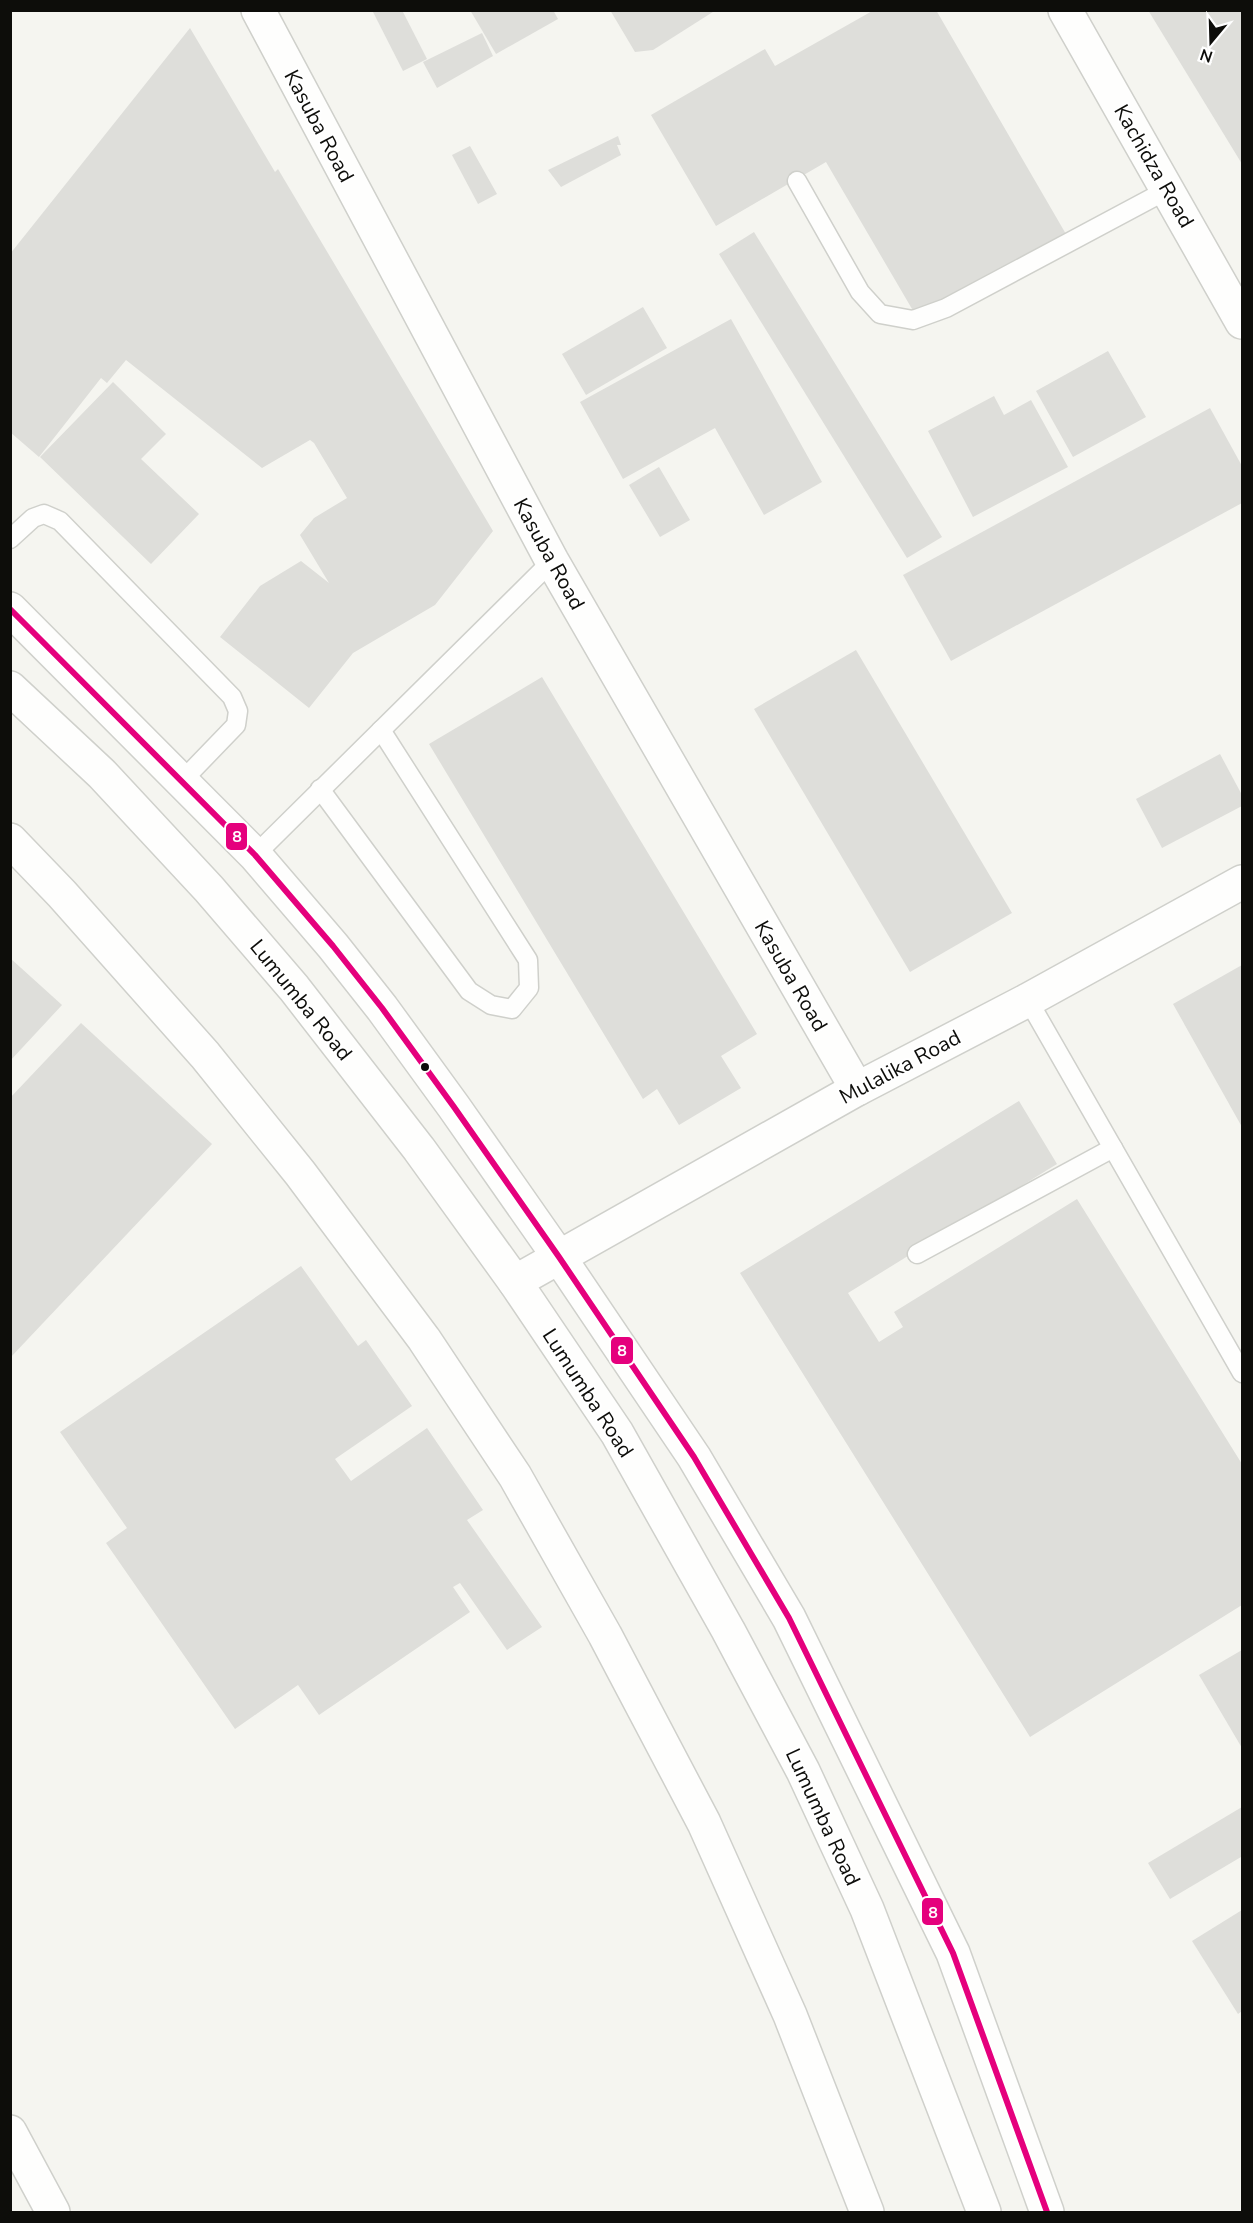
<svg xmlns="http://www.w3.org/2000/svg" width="1253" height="2223" viewBox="0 0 1253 2223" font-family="'Nunito Sans',sans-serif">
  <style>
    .building { fill: #dededa }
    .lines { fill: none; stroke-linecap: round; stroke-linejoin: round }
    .lane-casing { stroke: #cfd0cb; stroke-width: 21 }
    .street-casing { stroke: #cfd0cb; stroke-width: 36 }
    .primary-casing { stroke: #cfd0cb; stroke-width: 36 }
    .lane { stroke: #fefefd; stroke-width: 18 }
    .street { stroke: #fefefd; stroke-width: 33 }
    .primary { stroke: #fefefd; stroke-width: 33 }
    .bus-1-casing { stroke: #fff; stroke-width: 10 }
    .bus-1 { stroke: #e5007d; stroke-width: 6 }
    .bus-dot { fill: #0d0d0a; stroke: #fff; stroke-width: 2 }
    .labels { text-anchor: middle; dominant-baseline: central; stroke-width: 4.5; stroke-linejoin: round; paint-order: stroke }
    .street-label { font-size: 21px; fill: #0d0d0a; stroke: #fff }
    .line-badge { stroke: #fff; stroke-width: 2 }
    .badge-label { font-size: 16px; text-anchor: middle; font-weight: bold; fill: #fff }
  </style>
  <rect width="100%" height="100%" fill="#f5f5f0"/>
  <g class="building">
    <polygon points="372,10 402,10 427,59 403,71"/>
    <polygon points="470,10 553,10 558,19 496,54"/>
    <polygon points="610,10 716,10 653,50 635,52"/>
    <polygon points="874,10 936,10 1070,241 922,326 826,162 716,226 651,115 765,49 775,66"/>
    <polygon points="1148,10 1242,10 1242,164"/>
    <polygon points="190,28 275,172 278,169 493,531 435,605 353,653 309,708 220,637 260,586 301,561 329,583 300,535 314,518 347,498 314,443 310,440 262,468 126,360 107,383 101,378 39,457 10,432 10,254"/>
    <polygon points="482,33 493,56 437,88 423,62"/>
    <polygon points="618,136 621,145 617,145 621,155 561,187 548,170"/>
    <polygon points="470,146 497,194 478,204 452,155"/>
    <polygon points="754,232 942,537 907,558 719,254"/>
    <polygon points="643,307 667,348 586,395 562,354"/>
    <polygon points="731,319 822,482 764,515 715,428 623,479 580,402"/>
    <polygon points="1108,351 1146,417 1073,457 1036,391"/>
    <polygon points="113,382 166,434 141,459 199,514 151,564 40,457"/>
    <polygon points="994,396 1004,415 1031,400 1068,467 973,517 928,431"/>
    <polygon points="1210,408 1242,466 1242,503 951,661 903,575"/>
    <polygon points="659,467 690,520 660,537 629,485"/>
    <polygon points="856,650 1012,913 910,972 754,709"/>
    <polygon points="542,677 757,1034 721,1056 741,1088 679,1125 657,1089 643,1099 429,744"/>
    <polygon points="1220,754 1242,795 1242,806 1162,848 1136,799"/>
    <polygon points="10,958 62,1005 10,1061"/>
    <polygon points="1242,965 1242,1127 1173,1004"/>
    <polygon points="81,1023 212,1144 10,1358 10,1098"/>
    <polygon points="1019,1101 1057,1164 848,1293 879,1342 903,1327 894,1312 1077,1199 1242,1464 1242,1605 1030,1737 740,1273"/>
    <polygon points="301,1266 358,1346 366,1340 412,1406 335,1459 351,1481 427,1428 483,1510 467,1520 542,1627 507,1650 460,1583 453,1587 470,1612 319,1715 298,1685 235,1729 106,1543 127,1528 60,1432"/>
    <polygon points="1242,1650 1242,1748 1199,1675"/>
    <polygon points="1242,1807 1242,1860 1241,1857 1170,1899 1148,1863"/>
    <polygon points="1242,1910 1242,2011 1238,2014 1192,1941"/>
  </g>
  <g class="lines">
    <defs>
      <g id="lane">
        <polyline points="797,181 860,292 880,314 913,320 946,308 1167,190"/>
        <polyline points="10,539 33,518 44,514 60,521 232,697 238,711 236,725 181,782"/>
        <polyline points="320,789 469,991 491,1005 512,1009 529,988 528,960 381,730"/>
        <polyline points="255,855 552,561"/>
        <polyline points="1028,1000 1242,1373"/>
        <polyline points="917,1254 1113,1148"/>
      </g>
      <g id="street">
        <polyline points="258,10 552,561 857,1089"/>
        <polyline points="1065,10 1242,322"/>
        <polyline points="10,840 62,894 205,1055 300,1173 424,1339 515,1476 605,1635 704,1823 790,2015 867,2212"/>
        <polyline points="515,1282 857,1089 1028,1000 1242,882"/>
        <polyline points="10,2132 53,2212"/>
      </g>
      <g id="primary">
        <polyline points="10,609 255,855 333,946 382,1008 454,1107 559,1257 694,1457 789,1618 953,1953 1047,2212"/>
        <polyline points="10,688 102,774 209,889 294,988 419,1149 515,1282 617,1433 728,1630 803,1771 867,1909 984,2212"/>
      </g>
    </defs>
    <use href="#lane" class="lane-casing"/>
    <use href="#street" class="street-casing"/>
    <use href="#primary" class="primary-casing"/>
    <use href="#lane" class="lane"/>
    <use href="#street" class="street"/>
    <use href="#primary" class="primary"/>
    <defs>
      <polyline id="bus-1" points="10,609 255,855 333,946 382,1008 454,1107 559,1257 694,1457 789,1618 953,1953 1047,2212"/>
    </defs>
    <use href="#bus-1" class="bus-1-casing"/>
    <use href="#bus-1" class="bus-1"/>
  </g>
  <circle class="bus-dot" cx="425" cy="1067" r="5"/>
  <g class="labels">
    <g class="street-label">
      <text transform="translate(319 126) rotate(62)">Kasuba Road</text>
      <text transform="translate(1154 166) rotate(60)">Kachidza Road</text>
      <text transform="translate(549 554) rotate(61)">Kasuba Road</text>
      <text transform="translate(791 976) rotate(60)">Kasuba Road</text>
      <text transform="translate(301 1000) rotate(51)">Lumumba Road</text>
      <text transform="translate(900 1067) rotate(-28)">Mulalika Road</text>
      <text transform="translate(588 1393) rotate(57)">Lumumba Road</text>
      <text transform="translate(823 1817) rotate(65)">Lumumba Road</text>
    </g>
  </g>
  <g class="line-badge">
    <rect x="225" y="822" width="23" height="29" rx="6" fill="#e5007d"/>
    <rect x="610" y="1336" width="24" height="29" rx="6" fill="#e5007d"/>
    <rect x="921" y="1897" width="23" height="29" rx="6" fill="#e5007d"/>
  </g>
  <g class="badge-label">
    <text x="237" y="842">8</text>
    <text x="622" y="1356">8</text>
    <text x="933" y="1918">8</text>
  </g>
  <rect width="1253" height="2223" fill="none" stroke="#0d0d0a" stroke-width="24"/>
  <g transform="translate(1211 42) rotate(199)" stroke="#ffffff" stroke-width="4.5" paint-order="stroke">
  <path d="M0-4.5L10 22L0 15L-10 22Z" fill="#0d0d0a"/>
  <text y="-9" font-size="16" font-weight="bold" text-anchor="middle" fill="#0d0d0a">N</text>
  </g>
</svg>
